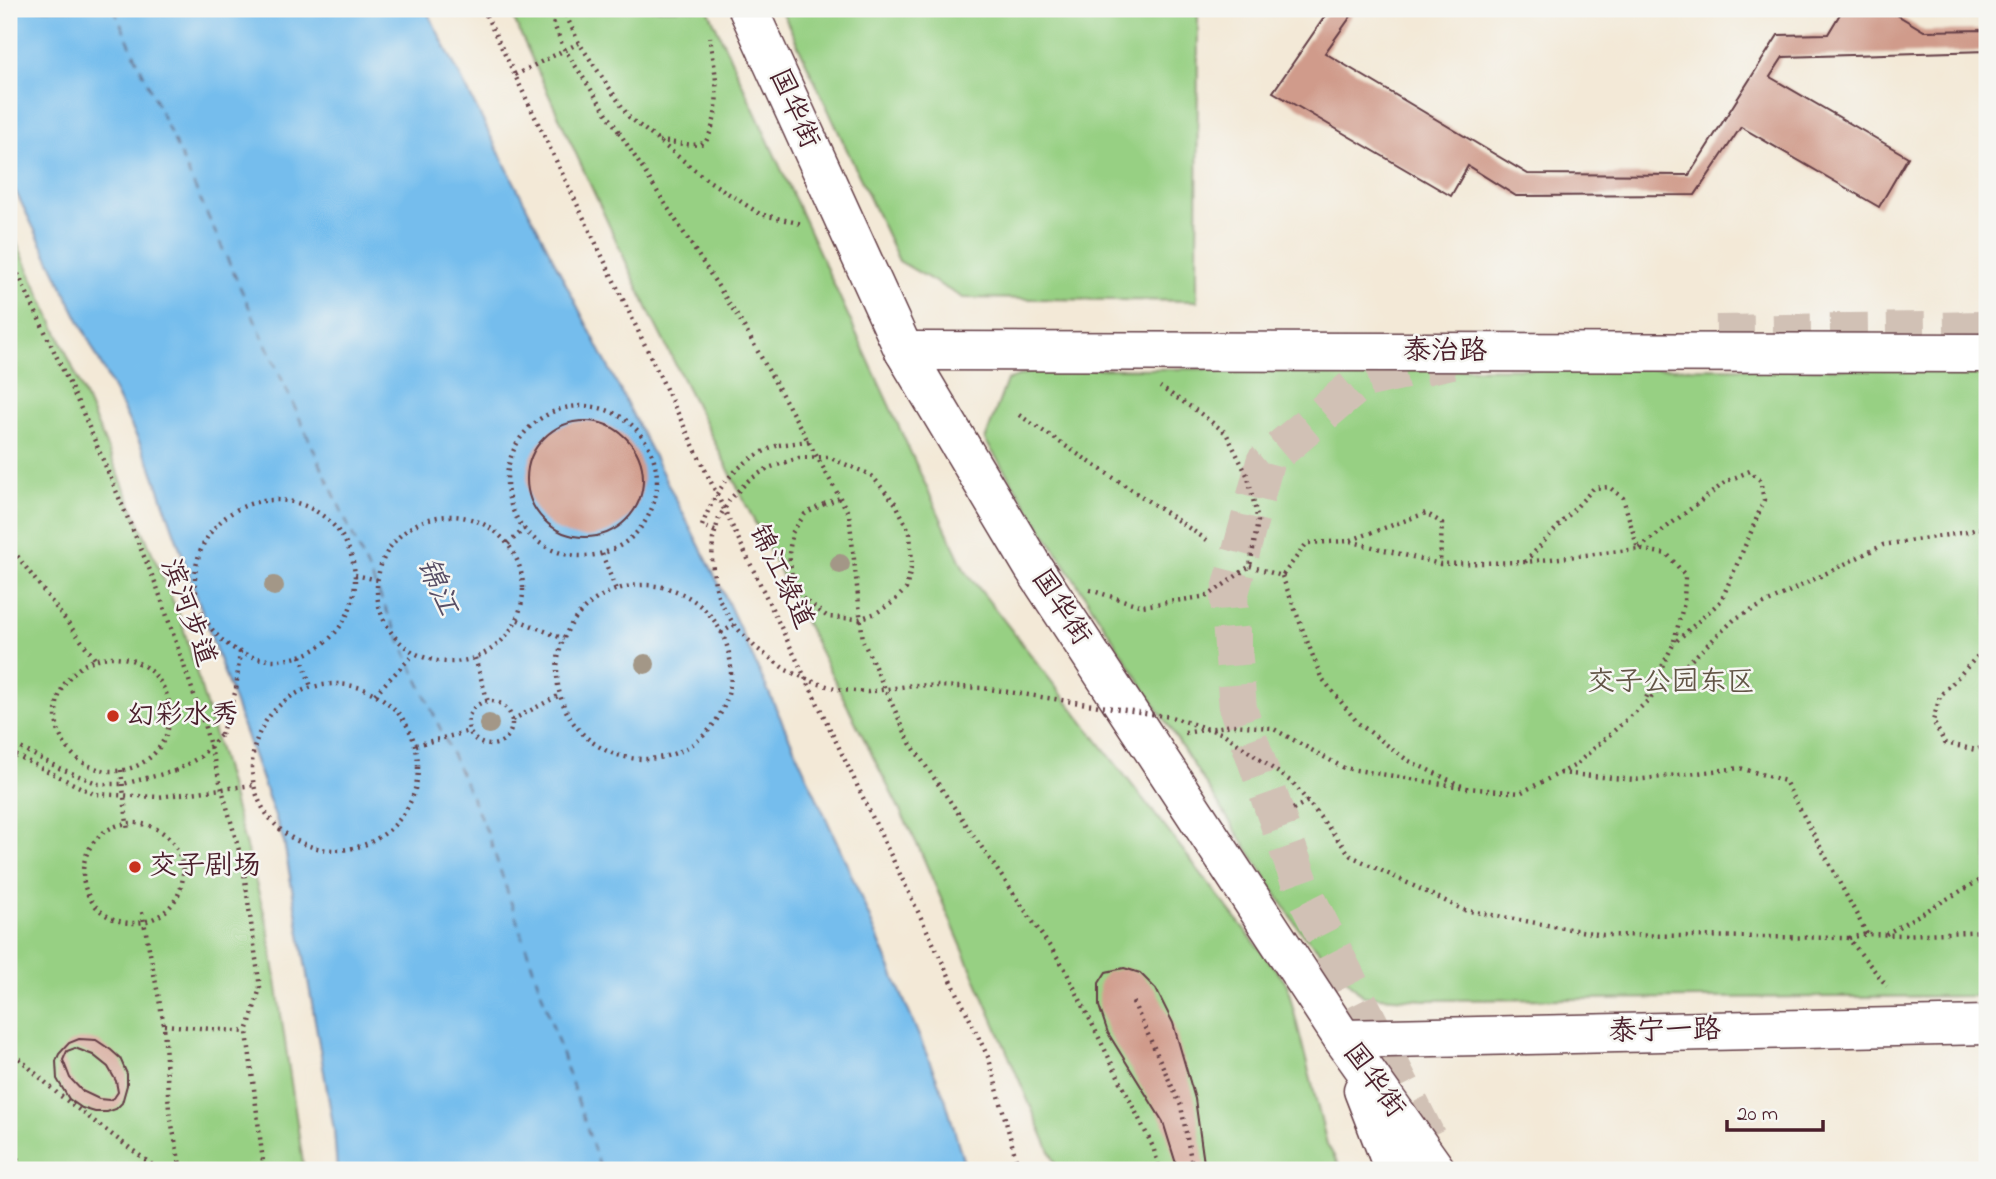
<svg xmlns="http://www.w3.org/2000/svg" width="1996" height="1179" viewBox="0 0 1996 1179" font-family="'Indie Flower','LXGW WenKai TC',sans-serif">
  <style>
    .green { fill: #97d083; stroke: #707857; stroke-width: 2 }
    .water { fill: #74bded; stroke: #5f6e8c; stroke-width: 2 }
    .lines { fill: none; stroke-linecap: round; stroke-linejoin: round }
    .ferry { stroke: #574e65; stroke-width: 2; stroke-dasharray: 9 7; stroke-linecap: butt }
    .building { fill: #d09b8b; fill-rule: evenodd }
    .secondary-tunnel { stroke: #d1c1b5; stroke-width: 38; stroke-dasharray: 38 19; stroke-linecap: butt }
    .street-casing { stroke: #633d45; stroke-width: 41 }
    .secondary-casing { stroke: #633d45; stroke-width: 41 }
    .path { stroke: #633d45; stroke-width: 4.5; stroke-dasharray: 2 5; stroke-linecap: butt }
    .street { stroke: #fff; stroke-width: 38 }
    .secondary { stroke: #fff; stroke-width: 38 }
    .path-bridge { stroke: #633d45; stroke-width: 4.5; stroke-dasharray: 2 5; stroke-linecap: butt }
    .tree { fill: #a39787 }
    .poi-dot { fill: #c8321e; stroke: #f6f6f2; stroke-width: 2.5 }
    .labels { text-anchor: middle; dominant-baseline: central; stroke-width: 5; stroke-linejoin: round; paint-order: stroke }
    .street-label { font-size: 28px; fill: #4a1f2b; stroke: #f6f6f2 }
    .park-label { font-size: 28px; fill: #615445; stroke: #f6f6f2 }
    .poi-label { font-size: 28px; fill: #4a1f2b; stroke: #f6f6f2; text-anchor: start }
    .water-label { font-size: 30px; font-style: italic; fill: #574e65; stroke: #f6f6f2 }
  </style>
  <rect width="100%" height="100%" fill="#f6f6f2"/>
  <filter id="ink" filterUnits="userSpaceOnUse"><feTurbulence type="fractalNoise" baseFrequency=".0143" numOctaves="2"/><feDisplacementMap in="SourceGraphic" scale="14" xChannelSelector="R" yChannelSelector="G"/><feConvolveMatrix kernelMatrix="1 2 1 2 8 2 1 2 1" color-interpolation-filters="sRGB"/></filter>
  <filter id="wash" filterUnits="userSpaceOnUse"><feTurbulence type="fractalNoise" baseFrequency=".00686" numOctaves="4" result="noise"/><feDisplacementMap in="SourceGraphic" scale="28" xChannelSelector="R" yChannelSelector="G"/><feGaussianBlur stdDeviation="1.57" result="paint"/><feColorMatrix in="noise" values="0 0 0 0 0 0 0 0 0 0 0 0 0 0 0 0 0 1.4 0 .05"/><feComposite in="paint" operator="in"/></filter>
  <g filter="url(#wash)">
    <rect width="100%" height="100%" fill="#f3e9d7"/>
    <g class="green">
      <polygon points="509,9 708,9 964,569 1287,984 1327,1144 1342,1170 1058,1170 920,850 651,316"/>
      <polygon points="781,9 1198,9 1197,301 963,298 899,261"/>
      <polygon points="9,226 63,345 181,620 223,763 268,927 304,1170 9,1170"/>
      <polygon points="1987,368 1987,996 1425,1000 1363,996 1300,931 985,440 1007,380 1037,369"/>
    </g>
    <polygon class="water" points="9,9 426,9 724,594 846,862 945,1098 966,1170 337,1170 334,1130 284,842 150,464 9,178"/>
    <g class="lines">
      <polyline class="ferry" points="114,9 488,834 601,1170"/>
    </g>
    <g id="blocks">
      <g class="building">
        <polygon points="1330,9 1356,9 1325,53 1528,174 1689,175 1778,35 1828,34 1843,9 1887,9 1924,31 1987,30 1987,51 1783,57 1770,77 1908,157 1879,207 1741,127 1695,195 1516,196 1468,166 1451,196 1273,92"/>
        <circle cx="585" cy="479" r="58"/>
        <polygon points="1124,968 1140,973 1156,989 1173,1023 1195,1099 1205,1170 1178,1170 1163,1122 1108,1033 1099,1006 1099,983 1106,972"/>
        <path d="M79,1039L96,1040L111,1050L120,1058L127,1074V1085L122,1103L116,1109L107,1112H95L82,1108L69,1099L57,1079L56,1061L59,1054L69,1043ZM75,1048L93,1055L108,1067L116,1081L118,1092L114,1098L109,1100L99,1099L82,1091L70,1078L63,1060L67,1051Z"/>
      </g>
    </g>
  </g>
  <g filter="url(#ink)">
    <use href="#blocks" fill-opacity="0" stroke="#633d45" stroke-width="2"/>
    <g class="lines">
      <g class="secondary-tunnel">
        <polyline points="1716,334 1987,330"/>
        <polyline points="1427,1138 1303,891 1238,709 1229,597 1265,462 1364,379 1452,360"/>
      </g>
      <defs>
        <g id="street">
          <polyline points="904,351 1987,353"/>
          <polyline points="1343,1039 1987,1025"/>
        </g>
        <g id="secondary">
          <polyline points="748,9 904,351 1033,567 1343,1039 1436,1170"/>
          <polyline points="1363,1090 1394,1170"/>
        </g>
      </defs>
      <use href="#street" class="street-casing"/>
      <use href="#secondary" class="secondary-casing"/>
      <g class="path">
        <polyline points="483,9 989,1059 1019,1170"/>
        <polyline points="563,9 579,43 629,117 706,179 760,214 802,224"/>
        <polyline points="515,75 579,43"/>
        <polyline points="619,132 743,325 849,514 863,641 910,743 1064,967 1153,1147 1160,1170"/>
        <path d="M659,141L693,145L705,143C724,111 715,71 710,37"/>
        <polyline points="9,255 83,413 157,587 204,724 243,865 260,988 247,1032 264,1170"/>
        <circle cx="582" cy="481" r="75"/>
        <polyline points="1019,415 1207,540"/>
        <polyline points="779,445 809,441"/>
        <circle cx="275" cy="580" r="80"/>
        <polyline points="824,504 840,498"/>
        <circle cx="450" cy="589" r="73"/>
        <polyline points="1351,540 1426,513 1442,523 1440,564"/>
        <polyline points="508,544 524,529"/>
        <polyline points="9,545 95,659"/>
        <polyline points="602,554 616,590"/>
        <polyline points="1525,562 1594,488 1609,487 1623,498 1638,549 1727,481 1750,471 1760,480 1764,500 1751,532 1721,601 1673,644"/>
        <polyline points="1250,566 1282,576 1307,543 1349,541 1440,564 1525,562 1638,549 1667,554 1685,575 1684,603 1673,645 1644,702"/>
        <polyline points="355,575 378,580"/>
        <polyline points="1282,576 1321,677 1358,723 1407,760 1462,786"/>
        <circle cx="644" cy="672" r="87"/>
        <polyline points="1090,590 1142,606 1208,596 1250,566 1258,521 1248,477 1226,433 1197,411 1160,387"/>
        <polyline points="518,620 564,639"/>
        <polyline points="721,633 734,625"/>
        <polyline points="1987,646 1940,696 1933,721 1945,743 1976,750 1987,745"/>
        <polyline points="301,656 311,687"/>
        <circle cx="113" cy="714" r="57"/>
        <polyline points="475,658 488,702"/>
        <circle cx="335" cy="767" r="83"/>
        <polyline points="375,694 414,654"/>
        <circle cx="490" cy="723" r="22"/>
        <polyline points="512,720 560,695"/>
        <polyline points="1185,733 1232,725 1272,728 1344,768 1467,788 1520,793 1574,766 1641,707 1736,618 1883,545 1967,532 1987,526"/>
        <polyline points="221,735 236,690 240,651"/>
        <polyline points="9,742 59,768 99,784 123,784 175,771"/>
        <polyline points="416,745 470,731"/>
        <polyline points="121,770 128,832"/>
        <polyline points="1560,773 1635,780 1740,768 1785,781 1867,934"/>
        <polyline points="1293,809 1308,801"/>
        <circle cx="133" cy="873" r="50"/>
        <polyline points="1464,910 1603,935 1848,938 1887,986"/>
        <polyline points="142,912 164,1025 169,1110 181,1170"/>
        <polyline points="1886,934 1987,876"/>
        <polyline points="1849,938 1867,934 1903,935 1987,931"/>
        <polyline points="1133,1002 1181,1106 1193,1170"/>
        <polyline points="164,1025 247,1032"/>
        <polyline points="9,1049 58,1094 159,1170"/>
        <polyline points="9,1124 20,1170"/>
      </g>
      <use href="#street" class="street"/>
      <use href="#secondary" class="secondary"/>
      <g class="path-bridge">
        <polyline points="548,9 563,47 619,132"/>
        <polyline points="824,504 805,514 792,533 789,554 792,577 803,599 828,617 859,619 876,613 892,603 906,589 912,564 910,533 896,504 871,475 828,457 799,458 768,468 749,480 731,498 719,518 713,539 712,562 715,584 719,599 734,625 755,647 786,670 816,683 842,690 868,692 914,685 983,688 1171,717 1224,734 1293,783 1351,856 1464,910"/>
        <path d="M715,531L702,526C717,485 738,460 779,445"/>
        <polyline points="9,752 94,794 158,797 254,785"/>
        <polyline points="175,771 200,757 221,735"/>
      </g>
    </g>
    <g class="tree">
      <circle cx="840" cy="564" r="10"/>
      <circle cx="274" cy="586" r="10"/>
      <circle cx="645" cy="664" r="10"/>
      <circle cx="489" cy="724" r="10"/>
    </g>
  </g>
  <g class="poi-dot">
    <circle cx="113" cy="716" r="7"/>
    <circle cx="135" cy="867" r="7"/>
  </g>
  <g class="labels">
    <g class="street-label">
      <text transform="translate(793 109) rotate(66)">国华街</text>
      <text x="1445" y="352">泰治路</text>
      <text transform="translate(780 577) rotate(64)">锦江绿道</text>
      <text transform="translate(1060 608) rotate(57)">国华街</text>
      <text transform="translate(187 613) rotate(70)">滨河步道</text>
      <text transform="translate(1665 1032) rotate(-1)">泰宁一路</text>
      <text transform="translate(1373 1081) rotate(54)">国华街</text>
    </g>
    <g class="park-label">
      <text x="1671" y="683">交子公园东区</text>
    </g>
    <g class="poi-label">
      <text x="127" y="716">幻彩水秀</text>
      <text x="149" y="867">交子剧场</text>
    </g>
    <g class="water-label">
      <text transform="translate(436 587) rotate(66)">锦江</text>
    </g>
  </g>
  <rect width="1996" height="1179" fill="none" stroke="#f6f6f2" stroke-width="35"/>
  <path d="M1727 1120v10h96v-10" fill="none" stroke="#4a1f2b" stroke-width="3.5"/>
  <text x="1737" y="1120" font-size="21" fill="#4a1f2b" stroke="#f6f6f2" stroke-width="5" paint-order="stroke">20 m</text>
</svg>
